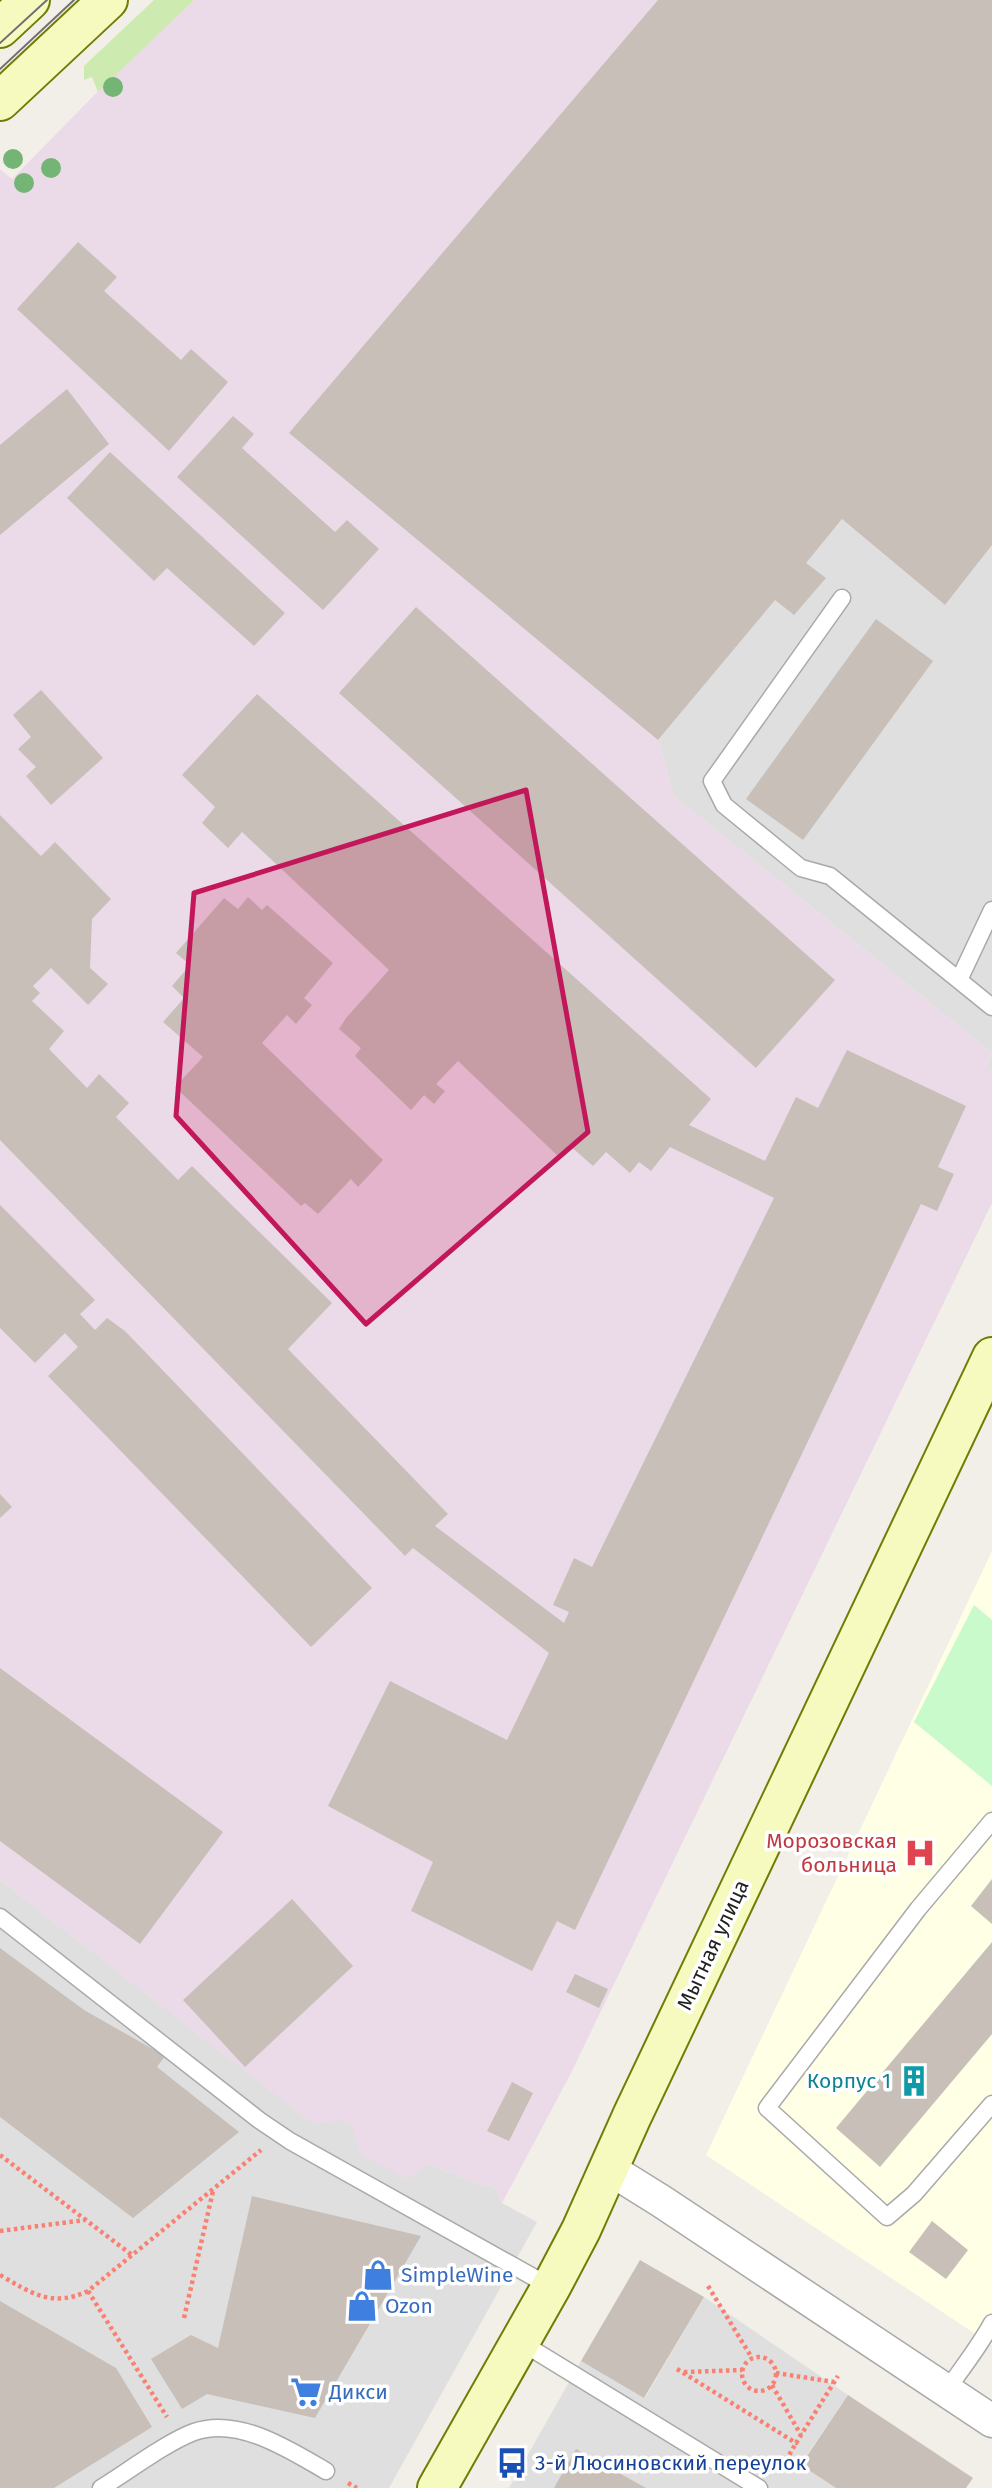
<svg xmlns="http://www.w3.org/2000/svg" width="992" height="2488" viewBox="0 0 992 2488" font-family="'Fira Sans',sans-serif">
  <style>
    .residential { fill: #e0dfdf }
    .industrial { fill: #ebdbe8 }
    .education { fill: #ffffe5 }
    .grass { fill: #cdebb0 }
    .park { fill: #c8facc }
    .building { fill: #c7bfb8 }
    .lines { fill: none; stroke-linecap: round; stroke-linejoin: round }
    .service-casing { stroke: #a9a9a9; stroke-width: 19 }
    .minor-casing { stroke: #a9a9a9; stroke-width: 35 }
    .secondary-casing { stroke: #707d05; stroke-width: 42 }
    .path { stroke: #fa8072; stroke-width: 4.5; stroke-dasharray: 3.5 3.5; stroke-linecap: butt }
    .service { stroke: #fff; stroke-width: 16 }
    .minor { stroke: #fff; stroke-width: 32 }
    .secondary { stroke: #f7fabf; stroke-width: 38 }
    .tram { stroke: #707070; stroke-width: 2 }
    .tree { fill: #74b475 }
    .marked { fill: #c2185b; fill-opacity: 0.2; stroke: #c2185b; stroke-width: 5; stroke-linejoin: round }
    .labels { text-anchor: middle; dominant-baseline: central; stroke-width: 7; stroke-linejoin: round; paint-order: stroke }
    .health-label { font-size: 21px; fill: #be3a42; stroke: #fff; text-anchor: end }
    .street-label { font-size: 21px; fill: #222; stroke: #fff }
    .culture-label { font-size: 21px; fill: #0d838f; stroke: #fff; text-anchor: end }
    .shop-label { font-size: 21px; fill: #366cbe; stroke: #fff; text-anchor: start }
    .transit-label { font-size: 21px; fill: #164399; stroke: #fff; text-anchor: start }
  </style>
  <rect width="100%" height="100%" fill="#f2efe9"/>
  <g class="residential">
    <polygon points="842,519 945,605 992,545 992,1071 986,1068 992,1053 674,796 658,740"/>
    <polygon points="0,1880 313,2123 341,2119 429,2164 481,2185 494,2186 502,2203 537,2222 389,2488 0,2488"/>
    <polygon points="704,2297 848,2395 801,2464 836,2488 509,2488 581,2361 645,2398"/>
  </g>
  <polygon class="industrial" points="194,0 992,0 992,545 945,605 842,520 658,740 674,796 992,1053 986,1067 992,1071 992,1203 570,2075 502,2203 494,2186 481,2185 429,2164 408,2179 361,2155 352,2126 341,2120 313,2124 0,1880 0,169 12,179 111,78"/>
  <polygon class="education" points="992,1551 992,2345 706,2155"/>
  <polygon class="grass" points="154,0 194,0 98,92 92,77 84,80 84,66"/>
  <polygon class="park" points="974,1605 992,1620 992,1786 914,1722"/>
  <g class="building">
    <polygon points="658,0 992,0 992,545 945,605 842,519 806,563 826,578 794,615 775,600 658,740 289,433"/>
    <polygon points="78,242 117,277 104,291 181,360 191,349 228,382 169,451 17,309"/>
    <polygon points="67,389 109,444 0,535 0,445"/>
    <polygon points="233,416 254,434 242,448 335,532 347,520 379,549 323,610 177,477"/>
    <polygon points="110,452 285,613 254,646 167,568 154,581 67,498"/>
    <polygon points="416,607 835,980 756,1068 339,693"/>
    <polygon points="876,619 933,661 803,840 746,799"/>
    <polygon points="41,690 103,758 51,805 26,776 36,767 18,749 31,737 13,715"/>
    <polygon points="257,694 711,1099 689,1125 765,1161 796,1097 818,1108 847,1050 966,1106 938,1167 954,1174 937,1211 921,1204 575,1930 557,1921 532,1971 411,1911 433,1862 328,1806 390,1681 507,1740 549,1653 413,1548 405,1556 0,1140 0,815 41,856 55,842 111,899 92,919 90,968 108,984 88,1005 51,968 33,986 40,993 32,1001 64,1031 49,1049 87,1088 99,1074 129,1103 116,1117 178,1180 192,1166 332,1303 288,1349 448,1514 435,1526 564,1623 569,1612 553,1605 574,1558 592,1567 774,1198 670,1147 651,1171 639,1162 630,1173 606,1152 593,1166 569,1145 559,1157 458,1061 436,1084 445,1091 434,1104 424,1095 411,1110 355,1056 361,1048 339,1029 346,1018 389,970 242,832 228,848 202,823 215,807 182,775"/>
    <polygon points="248,897 262,910 267,905 333,963 304,998 312,1005 296,1024 287,1015 262,1043 383,1160 358,1187 351,1179 318,1214 305,1203 301,1206 175,1087 203,1057 163,1022 184,998 172,986 190,965 176,953 224,898 238,909"/>
    <polygon points="0,1205 95,1300 80,1314 95,1330 107,1318 125,1331 372,1588 311,1647 48,1376 78,1347 65,1333 35,1363 0,1328"/>
    <polygon points="0,1494 12,1507 0,1518"/>
    <polygon points="0,1668 223,1832 140,1944 0,1841"/>
    <polygon points="992,1879 992,1924 971,1906"/>
    <polygon points="292,1899 353,1966 245,2067 183,2000"/>
    <polygon points="992,1942 992,2034 880,2167 836,2128"/>
    <polygon points="0,1948 84,2010 165,2056 157,2067 239,2132 133,2218 0,2117"/>
    <polygon points="575,1974 608,1989 599,2008 566,1992"/>
    <polygon points="512,2082 533,2093 509,2141 487,2131"/>
    <polygon points="252,2196 421,2236 315,2418 207,2394 182,2409 151,2359 191,2335 218,2348"/>
    <polygon points="932,2221 968,2250 946,2279 909,2252"/>
    <polygon points="640,2260 704,2297 644,2398 581,2361"/>
    <polygon points="0,2301 116,2368 152,2427 54,2488 0,2488"/>
    <polygon points="848,2395 973,2478 966,2488 836,2488 801,2465"/>
    <polygon points="576,2449 646,2488 554,2488"/>
  </g>
  <g class="lines">
    <defs>
      <g id="service">
        <polyline points="842,598 712,781 724,805 801,868 830,876 992,1007"/>
        <polyline points="959,980 992,910"/>
        <polyline points="992,1821 918,1909 767,2108 887,2217 914,2194 992,2104"/>
        <polyline points="0,1917 259,2120 290,2141 551,2287"/>
        <polyline points="519,2341 759,2488"/>
        <path d="M947,2390C962,2368 979,2347 992,2323"/>
        <path d="M101,2488C127,2472 167,2442 194,2432C238,2416 290,2450 326,2471"/>
      </g>
      <polyline id="minor" points="608,2168 661,2201 992,2421"/>
      <g id="secondary">
        <polyline points="0,28 30,0"/>
        <polyline points="0,101 108,0"/>
        <polyline points="437,2488 551,2287 581,2230 632,2116 992,1357"/>
      </g>
    </defs>
    <use href="#service" class="service-casing"/>
    <use href="#minor" class="minor-casing"/>
    <use href="#secondary" class="secondary-casing"/>
    <g class="path">
      <polyline points="0,2155 132,2255"/>
      <polyline points="0,2231 85,2220"/>
      <path d="M0,2275C31,2293 52,2308 88,2291L261,2150"/>
      <polyline points="708,2286 752,2358"/>
      <polyline points="88,2291 167,2417"/>
      <polyline points="184,2318 213,2191"/>
      <circle cx="759" cy="2374" r="17"/>
      <polyline points="677,2369 796,2443 838,2376"/>
      <polyline points="684,2372 742,2370"/>
      <polyline points="776,2373 834,2382"/>
      <polyline points="772,2385 801,2435"/>
      <polyline points="779,2473 796,2443"/>
      <polyline points="348,2483 357,2488"/>
    </g>
    <use href="#service" class="service"/>
    <use href="#minor" class="minor"/>
    <use href="#secondary" class="secondary"/>
    <g class="tram">
      <polyline points="0,43 47,0"/>
      <polyline points="0,69 74,0"/>
    </g>
  </g>
  <g class="tree">
    <circle cx="113" cy="87" r="10"/>
    <circle cx="13" cy="159" r="10"/>
    <circle cx="51" cy="168" r="10"/>
    <circle cx="24" cy="183" r="10"/>
  </g>
  <path class="marked" d="M526,790L588,1132L366,1324L176,1116L194,893Z"/>
  <defs>
    <symbol id="hospital-bare" viewBox="-9 -9 18 18"><path d="M-5-5h3v3.5h4V-5h3V5h-3V1.5h-4V5h-3Z" fill="#e0444e" stroke="#fff" stroke-width="2.5" paint-order="stroke"/></symbol>
    <symbol id="building-bare" viewBox="-9 -9 18 18"><path d="M-4-6H4V6H1V3H-1V6H-4ZM-2.5-4.3h1.7v1.8h-1.7ZM.8-4.3h1.7v1.8H.8ZM-2.5-1h1.7V.8h-1.7ZM.8-1h1.7V.8H.8Z" fill="#0f9aa8" stroke="#fff" stroke-width="2.5" paint-order="stroke"/></symbol>
    <symbol id="shop-bare" viewBox="-9 -9 18 18"><path d="M-5-2.5h2.3a2.7 3.5 0 0 1 5.4 0H5L5.5 6h-11ZM-1.5-2.5h3a1.5 2.3 0 0 0-3 0Z" fill="#3f7fe0" stroke="#fff" stroke-width="2.5" paint-order="stroke"/></symbol>
    <symbol id="supermarket-bare" viewBox="-9 -9 18 18"><path d="M-6-5.5h2.5l.6 2H6L4.5 2H-2.5L-4.4-4H-6ZM-1.5 3.2a1.3 1.3 0 1 0 .1 0ZM3 3.2a1.3 1.3 0 1 0 .1 0Z" fill="#3f7fe0" stroke="#fff" stroke-width="2.5" paint-order="stroke"/></symbol>
    <symbol id="bus-bare" viewBox="-9 -9 18 18"><path d="M-5-6H5V4H4V6H2V4H-2V6H-4V4H-5ZM-3.5-4V0h7V-4ZM-3.5 1.2v1.5H-2V1.2ZM2 1.2v1.5H3.5V1.2Z" fill="#1a4fb4" stroke="#fff" stroke-width="2.5" paint-order="stroke"/></symbol>
  </defs>
  <g fill-rule="evenodd">
    <use href="#hospital-bare" x="898" y="1831" width="44" height="44"/>
    <use href="#building-bare" x="892" y="2059" width="44" height="44"/>
    <use href="#shop-bare" x="356" y="2253" width="44" height="44"/>
    <use href="#shop-bare" x="340" y="2284" width="44" height="44"/>
    <use href="#supermarket-bare" x="284" y="2370" width="44" height="44"/>
    <use href="#bus-bare" x="490" y="2441" width="44" height="44"/>
  </g>
  <g class="labels">
    <g class="health-label">
      <text x="897" y="1841">Морозовская<tspan x="897" dy="24">больница</tspan></text>
    </g>
    <g class="street-label">
      <text transform="translate(713 1945) rotate(-65)">Мытная улица</text>
    </g>
    <g class="culture-label">
      <text x="891" y="2081">Корпус 1</text>
    </g>
    <g class="shop-label">
      <text x="401" y="2275">SimpleWine</text>
      <text x="385" y="2306">Ozon</text>
      <text x="329" y="2392">Дикси</text>
    </g>
    <g class="transit-label">
      <text x="535" y="2463">3-й Люсиновский переулок</text>
    </g>
  </g>
</svg>
